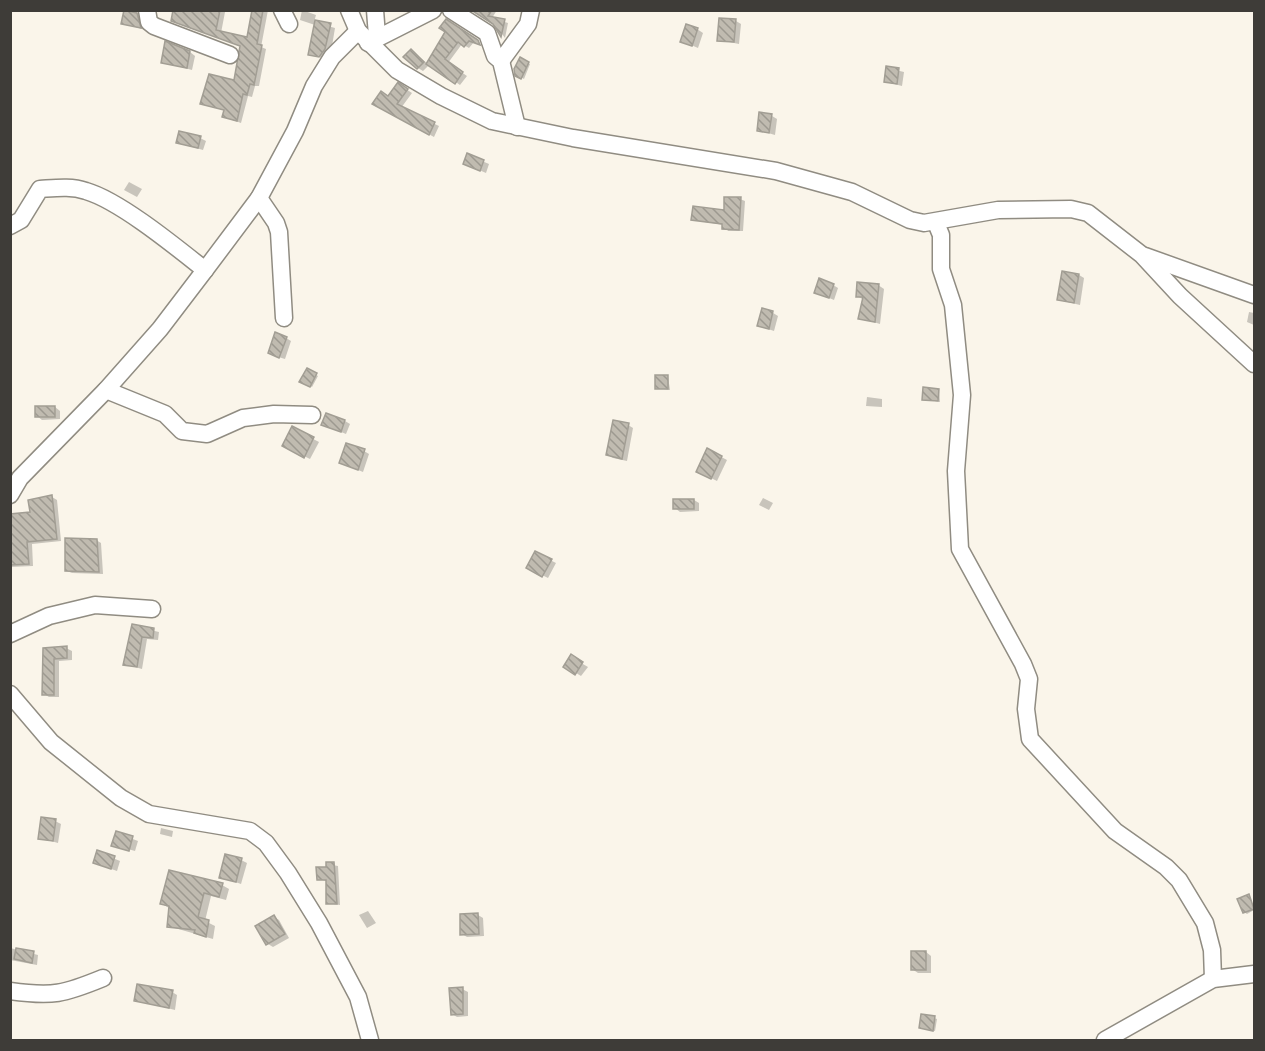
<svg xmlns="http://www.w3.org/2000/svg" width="1265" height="1051" viewBox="0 0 1265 1051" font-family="Arial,sans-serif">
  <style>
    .shadow { fill: #0003 }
    .building { fill: url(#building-back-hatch); stroke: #a29e94; stroke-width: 1.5 }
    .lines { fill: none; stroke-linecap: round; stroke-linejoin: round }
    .street-casing { stroke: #908c82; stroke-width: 19 }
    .street { stroke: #fff; stroke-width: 16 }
  </style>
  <defs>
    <pattern id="building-back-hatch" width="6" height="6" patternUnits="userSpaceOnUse" patternTransform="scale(1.5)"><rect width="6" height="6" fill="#c0bbb0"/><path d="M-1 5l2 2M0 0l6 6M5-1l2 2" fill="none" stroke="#9d9990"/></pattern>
  </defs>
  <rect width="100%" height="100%" fill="#faf5ea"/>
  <g class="shadow">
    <polygon points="206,10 225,12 221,33 248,38 252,10 268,10 261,47 266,49 259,86 255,86 252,97 248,96 241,123 224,117 226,111 201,103 235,81 242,46 178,23"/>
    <polygon points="302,10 316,15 314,22 335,28 331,52 325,59 310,54 315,25 300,20"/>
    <polygon points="474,10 497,10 492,18 508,23 505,38 494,23"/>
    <polygon points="136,14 142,17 145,30 123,23"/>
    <polygon points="446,21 483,46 474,42 469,48 462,44 448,63 467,76 460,85 430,64 423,71 418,68 411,50 428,64 447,32"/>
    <polygon points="736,21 741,24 739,44 719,40"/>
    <polygon points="697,29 703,33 698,48 682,41"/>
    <polygon points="190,52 195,56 192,70 162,62"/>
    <polygon points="520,59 530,64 524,79 517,75"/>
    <polygon points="887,68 904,72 902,86 886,82"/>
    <polygon points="398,84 412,93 401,108 439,126 434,137 374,104 388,97"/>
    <polygon points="772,116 777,119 775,135 758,130"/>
    <polygon points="200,138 206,141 203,150 178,143"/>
    <polygon points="468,155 489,164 486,173 470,166"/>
    <polygon points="129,182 142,189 137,197 124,190"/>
    <polygon points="740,199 745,201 743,231 728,231 724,225 692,220 726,211"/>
    <polygon points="1079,275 1084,278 1080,305 1059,300"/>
    <polygon points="833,285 838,288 834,300 815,292"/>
    <polygon points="878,285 884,289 880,324 860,318 864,300 857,296"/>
    <polygon points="1249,312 1254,313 1254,325 1247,322"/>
    <polygon points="773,313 778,316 774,331 759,326"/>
    <polygon points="286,338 291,341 285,359 275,356"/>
    <polygon points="307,370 318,376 312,387 301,381"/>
    <polygon points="668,377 670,390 657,388"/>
    <polygon points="939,390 940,402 924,399"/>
    <polygon points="867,397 882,399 882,407 866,406"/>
    <polygon points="55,407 60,411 60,419 42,420 37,416"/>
    <polygon points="345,421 350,424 346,434 329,427"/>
    <polygon points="628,425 633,428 627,461 613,458 608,455"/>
    <polygon points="292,428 319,442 310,459 284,446"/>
    <polygon points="708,450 727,460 717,481 703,474"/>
    <polygon points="364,451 369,454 363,472 341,463"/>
    <polygon points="52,497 57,500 61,541 32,544 33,566 10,567 10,524 32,514"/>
    <polygon points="763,498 773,503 769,510 759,505"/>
    <polygon points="694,500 699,503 699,511 680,512 675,508"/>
    <polygon points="96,540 101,543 103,574 72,573 67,571"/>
    <polygon points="536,553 556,563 548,578 528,568"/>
    <polygon points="133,626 159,632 158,640 147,639 142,669 124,664"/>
    <polygon points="66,648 72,651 72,660 59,661 59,697 49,697 44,694 44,649"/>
    <polygon points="571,657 588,667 581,676 565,666"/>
    <polygon points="55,821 61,824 58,843 40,838"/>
    <polygon points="161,828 173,831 172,837 160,834"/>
    <polygon points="117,833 138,841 135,851 117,846"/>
    <polygon points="98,852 120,861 117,871 100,865"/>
    <polygon points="241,860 247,863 241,884 221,877"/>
    <polygon points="327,864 338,866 340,905 327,903 327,881 318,879 327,868"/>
    <polygon points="222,885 229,889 226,900 211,896 205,921 215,926 213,939 168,926 169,908 162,904"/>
    <polygon points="1249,895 1254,910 1247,914 1244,912"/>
    <polygon points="368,911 376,923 367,928 359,915"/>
    <polygon points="478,915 483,918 484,936 467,937 462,934"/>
    <polygon points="274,917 279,920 289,938 273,947 268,944"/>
    <polygon points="10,948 38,955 37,965 10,960"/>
    <polygon points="926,952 931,956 931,973 918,973 912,969"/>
    <polygon points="462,989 468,992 468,1016 457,1017 452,1014"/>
    <polygon points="172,992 177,995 175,1010 135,1000"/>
    <polygon points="934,1018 937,1019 935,1031 920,1028"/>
  </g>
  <g class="building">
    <polygon points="124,10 137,13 141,28 121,24"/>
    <polygon points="173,10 220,10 216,30 247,37 252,10 263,10 257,44 262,45 254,85 250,84 247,95 243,94 237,121 222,117 224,110 200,104 209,74 234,80 240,46 171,21"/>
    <polygon points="471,10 492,10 488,16 505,19 501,37 493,24"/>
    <polygon points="719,18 736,19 734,42 717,41"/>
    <polygon points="446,19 478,40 480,45 469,41 464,47 458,42 445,59 463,72 455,84 426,64 445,32 439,28"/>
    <polygon points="315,20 331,23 325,49 319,57 308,55"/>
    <polygon points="686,24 698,28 692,46 680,42"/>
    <polygon points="165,41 190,51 187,68 161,63"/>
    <polygon points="411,49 424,62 417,69 403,57"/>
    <polygon points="520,57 529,62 521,79 515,76 514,69"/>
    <polygon points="886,66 899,68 897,84 884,82"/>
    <polygon points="398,82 408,89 397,104 435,122 429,135 372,104 381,91 388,96"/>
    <polygon points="759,112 772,114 769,133 757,131"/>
    <polygon points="179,131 201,136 198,148 176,143"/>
    <polygon points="467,153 484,160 480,171 463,164"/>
    <polygon points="724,197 741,197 739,230 722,229 722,224 691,220 693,206 724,210"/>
    <polygon points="1062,271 1079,274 1074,303 1057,300"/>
    <polygon points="819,278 834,284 829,298 814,293"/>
    <polygon points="857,282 879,284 875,322 858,319 863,297 856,297"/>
    <polygon points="762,308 773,311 769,329 757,326"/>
    <polygon points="275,332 287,337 279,358 268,353"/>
    <polygon points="307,368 317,373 310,387 299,382"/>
    <rect x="655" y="375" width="13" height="14"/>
    <polygon points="923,387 939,389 938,401 922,400"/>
    <rect x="35" y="406" width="20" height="11"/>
    <polygon points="326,413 345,420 341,432 321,425"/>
    <polygon points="613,420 629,423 622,459 606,455"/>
    <polygon points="292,426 314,437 304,458 282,446"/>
    <polygon points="346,443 365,449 358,470 339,463"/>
    <polygon points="707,448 722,456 711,479 696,472"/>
    <polygon points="52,495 57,539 27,542 29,564 10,565 10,514 30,512 28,500"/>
    <rect x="673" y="499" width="21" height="10"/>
    <polygon points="65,538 97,539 99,572 65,571"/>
    <polygon points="535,551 552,559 542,577 526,568"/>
    <polygon points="132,624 154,628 153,638 142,637 137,667 123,665"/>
    <polygon points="67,646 67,658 54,659 54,695 42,695 43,648"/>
    <polygon points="571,654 583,662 575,675 563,667"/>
    <polygon points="41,817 56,819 53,841 38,839"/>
    <polygon points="116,831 133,836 129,851 111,846"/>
    <polygon points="97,850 115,856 111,869 93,863"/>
    <polygon points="225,854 242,858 236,882 219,878"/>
    <polygon points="326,862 334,862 337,904 326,904 326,880 317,880 316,867 326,867"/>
    <polygon points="169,870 223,883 219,897 204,893 198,917 209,920 206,937 194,933 195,930 167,927 169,906 160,904"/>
    <polygon points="1249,894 1254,909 1243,913 1237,899"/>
    <polygon points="478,913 479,934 460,935 460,914"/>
    <polygon points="274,915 285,934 266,945 255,926"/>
    <polygon points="16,948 34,951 32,963 14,959"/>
    <rect x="911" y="951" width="15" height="19"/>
    <polygon points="137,984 173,990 169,1008 134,1001"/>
    <polygon points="463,987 463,1014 451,1015 449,988"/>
    <polygon points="921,1014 935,1016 933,1031 919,1028"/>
  </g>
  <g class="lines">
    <defs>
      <g id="street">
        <polyline points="147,10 149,22 154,26 230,55"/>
        <polyline points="282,10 289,24"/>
        <polyline points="349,10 358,31 397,70 441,96 492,121 573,138 776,171 852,192 910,220 924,223 998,210 1071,209 1088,213 1142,255 1180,296 1254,364"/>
        <polyline points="375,10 377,36"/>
        <polyline points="451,10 487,33 495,56 501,61 517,127"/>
        <polyline points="368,43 433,10"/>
        <polyline points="501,61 528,24 531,10"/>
        <polyline points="259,198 276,223 279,232 284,318"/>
        <polyline points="936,223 941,235 941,269 953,305 962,395 956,471 960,549 1023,664 1029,679 1026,709 1030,739 1115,831 1166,867 1179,880 1205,923 1212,950 1213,979"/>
        <path d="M10,226L21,220L40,189C56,188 71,186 86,191C120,201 176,247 205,270"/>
        <polyline points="1145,256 1254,295"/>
        <polyline points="106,390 165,414 182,431 207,434 243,418 274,414 312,415"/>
        <polyline points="10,495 20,478 106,390 160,329 205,270 259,198 295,131 314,86 332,57 358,31"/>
        <polyline points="10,634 49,616 95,605 152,609"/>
        <polyline points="10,694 51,742 121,798 149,814 250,831 266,843 288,873 319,923 358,997 370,1040"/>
        <path d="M10,991C53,997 64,994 103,978"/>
        <polyline points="1105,1040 1213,979 1254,974"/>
      </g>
    </defs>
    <use href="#street" class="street-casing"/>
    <use href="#street" class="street"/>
  </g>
  <rect width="1265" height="1051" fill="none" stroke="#3e3c38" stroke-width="24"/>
</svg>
